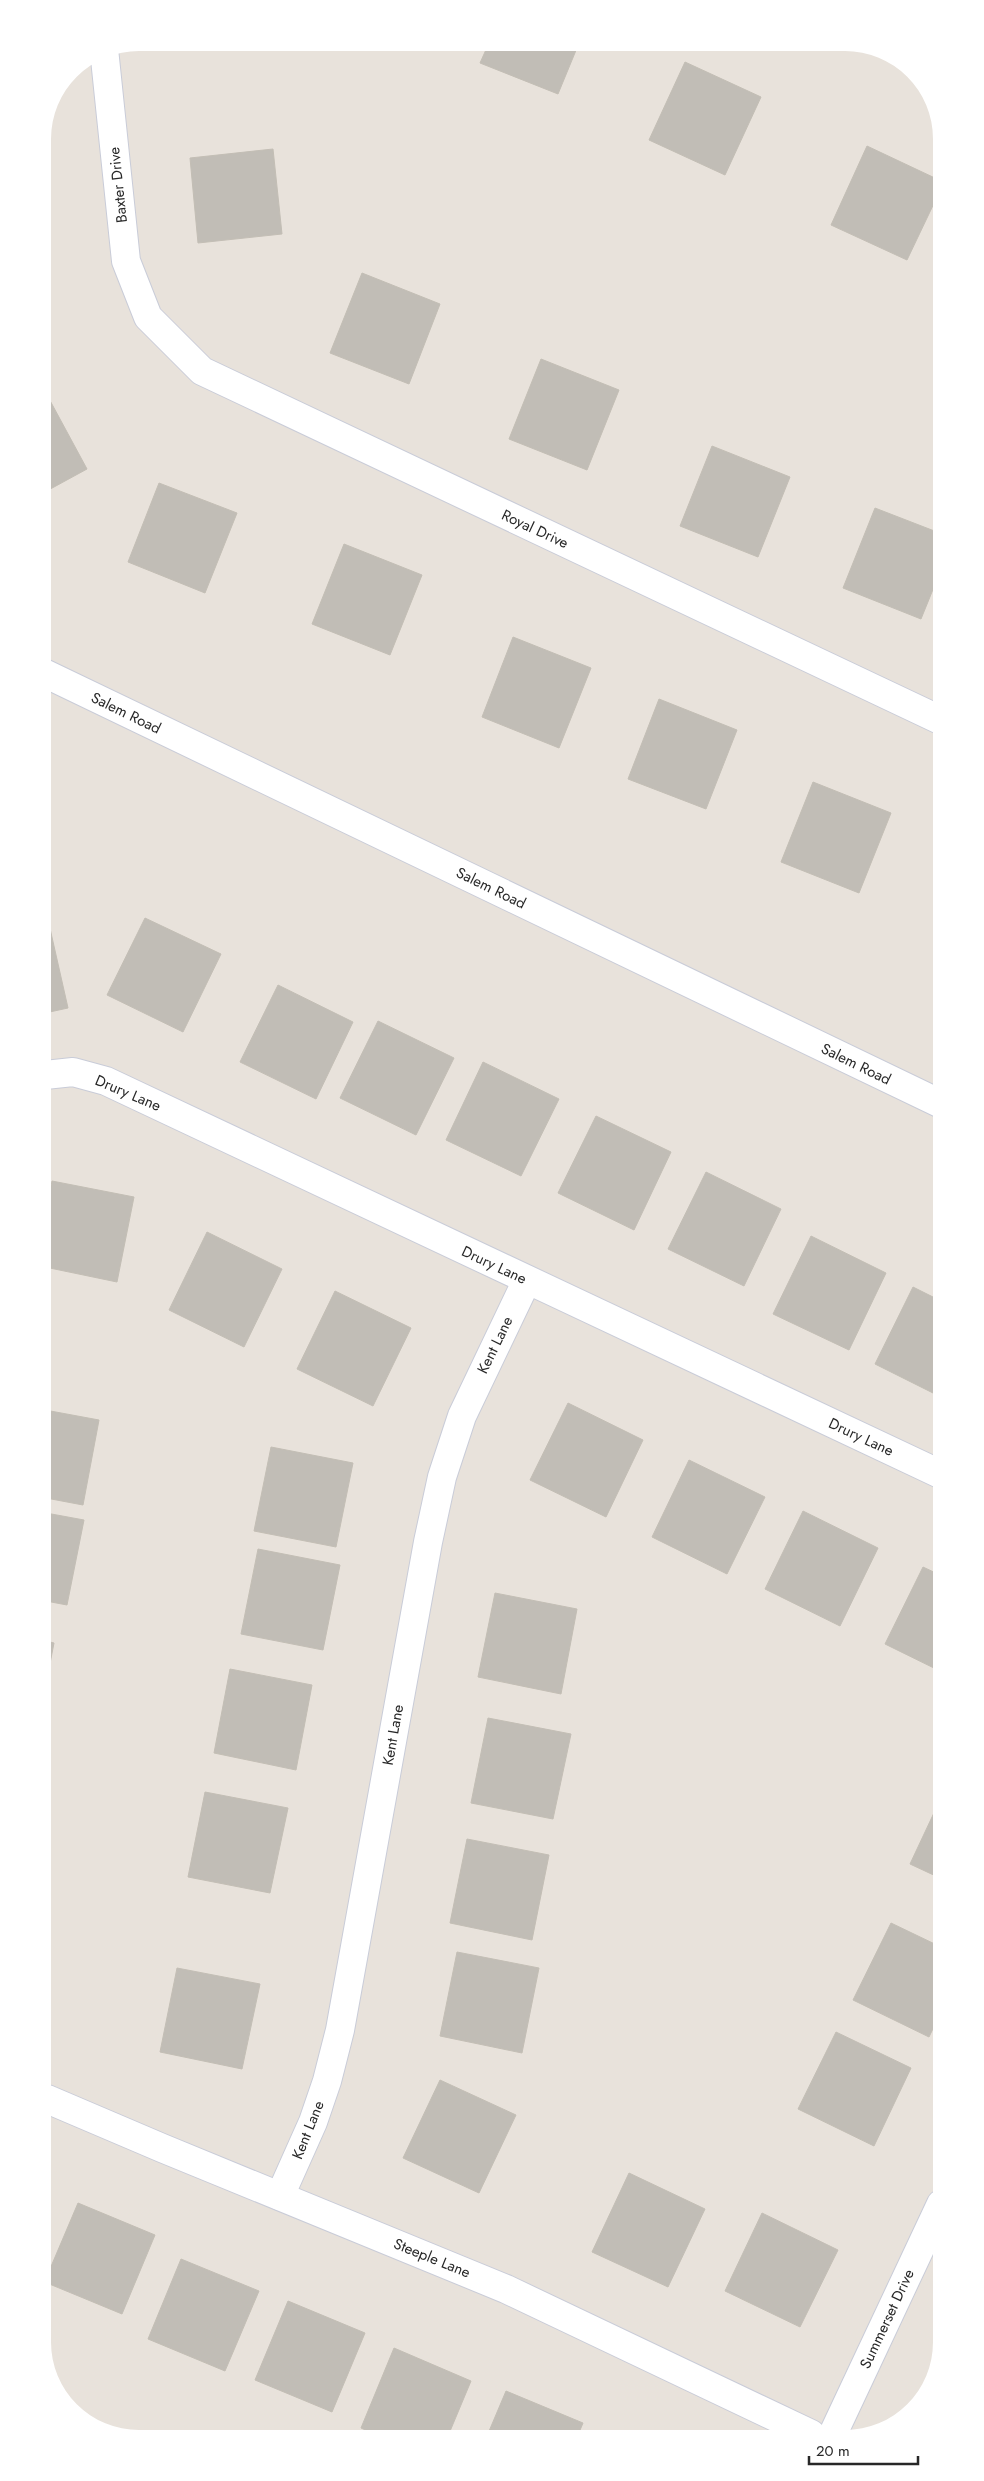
<svg xmlns="http://www.w3.org/2000/svg" width="984" height="2481" viewBox="0 0 984 2481" font-family="Jost,sans-serif">
  <style>
    .building { fill: #c1bdb6; stroke: #c3beb5 }
    .lines { fill: none; stroke-linecap: round; stroke-linejoin: round }
    .minor-casing { stroke: #c9ccd8; stroke-width: 30 }
    .secondary-casing { stroke: #c9ccd8; stroke-width: 30 }
    .minor { stroke: #fff; stroke-width: 28 }
    .secondary { stroke: #fff; stroke-width: 28 }
    .labels { text-anchor: middle; dominant-baseline: central; stroke-width: 4; stroke-linejoin: round; paint-order: stroke }
    .street-label { font-size: 15px; fill: #282828; stroke: #fff }
  </style>
  <rect width="100%" height="100%" fill="#e8e2db"/>
  <g class="building">
    <polygon points="489,43 579,43 558,94 480,63"/>
    <polygon points="685,62 761,97 725,175 649,140"/>
    <polygon points="867,146 937,179 937,197 907,260 831,225"/>
    <polygon points="273,149 282,234 198,243 190,158"/>
    <polygon points="362,273 440,304 409,384 330,353"/>
    <polygon points="541,359 619,390 587,470 509,439"/>
    <polygon points="47,395 87,469 43,493 43,397"/>
    <polygon points="712,446 790,477 758,557 680,526"/>
    <polygon points="159,483 237,513 205,593 128,562"/>
    <polygon points="875,508 937,532 938,577 921,619 843,588"/>
    <polygon points="344,544 422,575 390,655 312,624"/>
    <polygon points="513,637 591,668 559,748 482,717"/>
    <polygon points="659,699 737,730 706,809 628,779"/>
    <polygon points="813,782 891,813 859,893 781,862"/>
    <polygon points="145,918 221,954 183,1032 107,995"/>
    <polygon points="49,924 68,1008 45,1013 44,925"/>
    <polygon points="278,985 353,1022 316,1099 240,1062"/>
    <polygon points="378,1021 454,1058 416,1135 340,1098"/>
    <polygon points="483,1062 559,1099 521,1176 446,1140"/>
    <polygon points="596,1116 671,1152 634,1230 558,1193"/>
    <polygon points="706,1172 781,1209 744,1286 668,1249"/>
    <polygon points="52,1181 134,1197 117,1282 45,1267 45,1213"/>
    <polygon points="207,1232 282,1269 244,1347 169,1310"/>
    <polygon points="811,1236 886,1273 849,1350 773,1314"/>
    <polygon points="913,1287 939,1300 939,1396 875,1364"/>
    <polygon points="335,1291 411,1328 373,1406 297,1369"/>
    <polygon points="568,1403 643,1440 606,1517 530,1480"/>
    <polygon points="45,1410 99,1420 83,1505 46,1498"/>
    <polygon points="271,1447 353,1463 336,1547 254,1531"/>
    <polygon points="689,1460 765,1497 727,1574 652,1537"/>
    <polygon points="803,1511 878,1548 840,1626 765,1589"/>
    <polygon points="46,1513 84,1520 67,1605 46,1601"/>
    <polygon points="258,1549 340,1565 323,1650 241,1634"/>
    <polygon points="923,1567 940,1575 940,1671 885,1644"/>
    <polygon points="495,1593 577,1609 561,1694 478,1677"/>
    <polygon points="46,1641 54,1643 46,1684"/>
    <polygon points="230,1669 312,1685 296,1770 214,1753"/>
    <polygon points="488,1718 571,1734 553,1819 471,1803"/>
    <polygon points="205,1792 288,1808 270,1893 188,1877"/>
    <polygon points="940,1800 940,1878 910,1864"/>
    <polygon points="467,1839 549,1855 532,1940 450,1923"/>
    <polygon points="891,1923 941,1947 941,2012 929,2037 853,2000"/>
    <polygon points="457,1952 539,1968 522,2053 440,2036"/>
    <polygon points="177,1968 260,1984 242,2069 160,2052"/>
    <polygon points="836,2032 911,2068 874,2146 798,2109"/>
    <polygon points="440,2080 516,2115 479,2193 403,2158"/>
    <polygon points="629,2173 705,2209 668,2287 592,2252"/>
    <polygon points="78,2203 155,2235 122,2314 47,2283 47,2276"/>
    <polygon points="762,2213 838,2250 800,2327 725,2291"/>
    <polygon points="181,2259 259,2291 225,2371 148,2339"/>
    <polygon points="288,2301 365,2333 332,2412 255,2380"/>
    <polygon points="394,2348 471,2381 448,2436 381,2437 361,2428"/>
    <polygon points="506,2391 583,2423 578,2435 487,2436"/>
  </g>
  <g class="lines">
    <defs>
      <g id="minor">
        <polyline points="104,49 126,261 148,317 202,371 938,719"/>
        <polyline points="45,1075 73,1072 106,1081 940,1474"/>
        <polyline points="47,2099 162,2148 506,2289 811,2434"/>
        <polyline points="280,2196 313,2122 327,2081 340,2030 428,1542 442,1477 462,1416 527,1280"/>
        <polyline points="833,2434 941,2204"/>
      </g>
      <polyline id="secondary" points="44,673 939,1103"/>
    </defs>
    <use href="#minor" class="minor-casing"/>
    <use href="#secondary" class="secondary-casing"/>
    <use href="#minor" class="minor"/>
    <use href="#secondary" class="secondary"/>
  </g>
  <g class="labels">
    <g class="street-label">
      <text transform="translate(118 185) rotate(-96)">Baxter Drive</text>
      <text transform="translate(535 529) rotate(25)">Royal Drive</text>
      <text transform="translate(126 713) rotate(26)">Salem Road</text>
      <text transform="translate(491 888) rotate(26)">Salem Road</text>
      <text transform="translate(856 1064) rotate(26)">Salem Road</text>
      <text transform="translate(128 1093) rotate(23)">Drury Lane</text>
      <text transform="translate(494 1265) rotate(25)">Drury Lane</text>
      <text transform="translate(495 1345) rotate(-64)">Kent Lane</text>
      <text transform="translate(861 1437) rotate(25)">Drury Lane</text>
      <text transform="translate(393 1735) rotate(-80)">Kent Lane</text>
      <text transform="translate(308 2130) rotate(-68)">Kent Lane</text>
      <text transform="translate(432 2258) rotate(22)">Steeple Lane</text>
      <text transform="translate(887 2319) rotate(-65)">Summerset Drive</text>
    </g>
  </g>
  <path d="M0 0H984V2481H0ZM139 51H845A88 88 0 0 1 933 139V2342A88 88 0 0 1 845 2430H139A88 88 0 0 1 51 2342V139A88 88 0 0 1 139 51Z" fill="#fff" fill-rule="evenodd"/>
  <path d="M809 2456v8h109v-8" fill="none" stroke="#282828" stroke-width="2.5"/>
  <text x="816" y="2456" font-size="15" fill="#282828" stroke="#ffffff" stroke-width="4" paint-order="stroke">20 m</text>
</svg>
